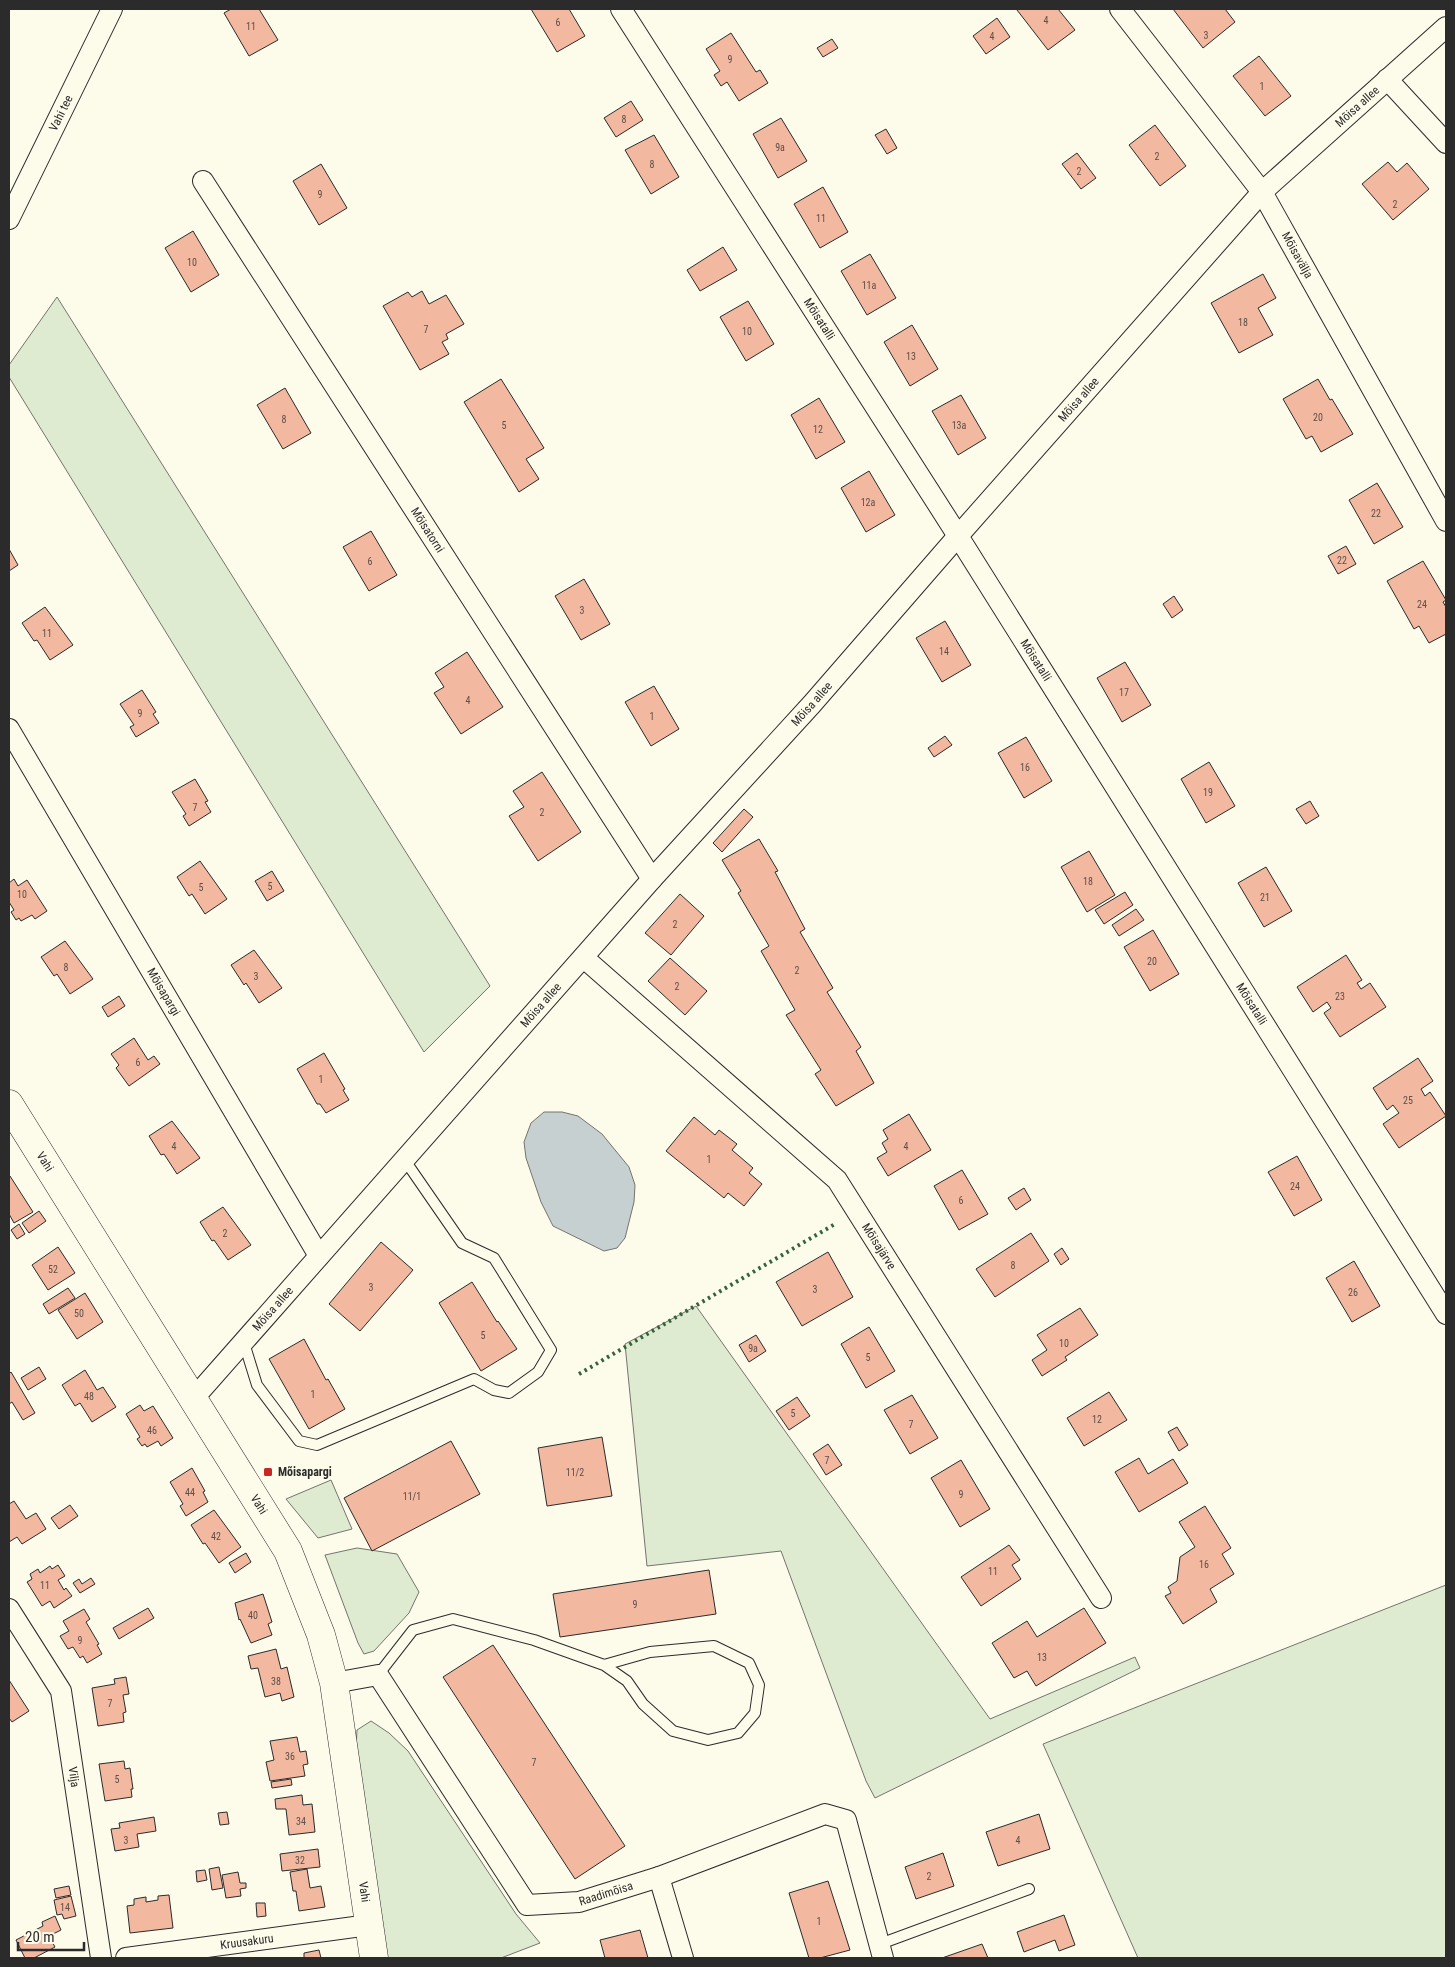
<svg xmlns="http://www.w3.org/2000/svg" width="1455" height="1967" viewBox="0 0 1455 1967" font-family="'Roboto Condensed',sans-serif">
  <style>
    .green { fill: #deebd1; stroke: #74746e }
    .water { fill: #c7d0d0; stroke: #74746e }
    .building { fill: #f2b8a0; stroke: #2b2b2b }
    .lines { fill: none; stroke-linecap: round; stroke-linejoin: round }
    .lane-casing { stroke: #2b2b2b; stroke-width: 12 }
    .street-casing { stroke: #2b2b2b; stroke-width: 22 }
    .secondary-casing { stroke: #2b2b2b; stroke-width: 29 }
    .lane { stroke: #fdfbea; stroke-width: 10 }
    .street { stroke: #fdfbea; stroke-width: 20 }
    .secondary { stroke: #fdfbea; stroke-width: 28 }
    .hedge { stroke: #34623c; stroke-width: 4; stroke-dasharray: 2.5 4; stroke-linecap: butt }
    .poi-dot { fill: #c62828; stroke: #fdfbea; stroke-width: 2 }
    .labels { text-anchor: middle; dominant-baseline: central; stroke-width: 4; stroke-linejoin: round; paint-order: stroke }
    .number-label { font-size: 10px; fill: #5d4e48 }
    .street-label { font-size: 12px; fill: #2b2b2b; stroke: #fdfbea }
    .poi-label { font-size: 12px; font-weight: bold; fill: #2b2b2b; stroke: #fdfbea; text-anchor: start }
  </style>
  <rect width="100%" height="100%" fill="#fdfbea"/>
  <g class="green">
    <polygon points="57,297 490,986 424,1052 9,377 9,365"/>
    <polygon points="696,1306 990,1719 1135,1657 1140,1668 875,1798 866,1781 781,1551 647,1566 625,1344"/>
    <polygon points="331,1480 352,1529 318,1538 286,1499"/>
    <polygon points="357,1548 397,1554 419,1592 409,1613 374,1651 364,1654 358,1643 325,1555"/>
    <polygon points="1446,1585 1446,1958 1138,1958 1043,1744"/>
    <polygon points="371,1721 389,1733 408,1751 516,1914 540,1943 501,1958 386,1958 356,1749 357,1730"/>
  </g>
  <polygon class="water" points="544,1112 562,1112 578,1116 602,1134 629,1167 635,1185 634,1202 625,1238 617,1248 604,1251 553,1226 541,1202 526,1158 524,1142 531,1123"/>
  <g class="building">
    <polygon points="231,9 259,9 278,40 249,56 224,13"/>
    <polygon points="531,9 569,9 585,36 557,52"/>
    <polygon points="1019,9 1058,9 1075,30 1048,50 1017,10"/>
    <polygon points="1173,9 1225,9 1235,22 1203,48"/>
    <polygon points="997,18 1010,37 986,54 973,36"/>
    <polygon points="731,33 756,72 760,70 768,83 739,101 727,82 721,86 714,75 720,71 706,49"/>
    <polygon points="832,39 838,48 823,57 817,48"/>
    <polygon points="1259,56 1291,96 1265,116 1233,76"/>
    <polygon points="631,101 643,120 616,137 604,118"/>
    <polygon points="781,118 807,161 778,178 753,134"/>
    <polygon points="1155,125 1186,166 1160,186 1129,145"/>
    <polygon points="886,129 897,148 887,154 875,135"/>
    <polygon points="654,135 679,177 651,194 625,150"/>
    <polygon points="1077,153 1096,178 1081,189 1062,164"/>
    <polygon points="1388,162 1397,172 1407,163 1429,189 1393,220 1362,184"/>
    <polygon points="321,164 347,208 319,225 293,181"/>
    <polygon points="823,187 848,232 820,248 794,204"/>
    <polygon points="193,231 219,275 191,292 165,248"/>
    <polygon points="723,247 737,270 700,291 687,270"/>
    <polygon points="870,254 896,298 867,315 841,271"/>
    <polygon points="1263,274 1276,298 1258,308 1273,335 1239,353 1211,303"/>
    <polygon points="422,291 429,304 446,295 464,324 446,334 448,339 442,342 449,354 420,370 383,306 408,292 412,297"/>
    <polygon points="748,301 774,344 746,361 720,317"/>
    <polygon points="912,325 938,369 910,386 884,342"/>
    <polygon points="501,379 544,448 526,459 539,479 519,492 464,402"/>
    <polygon points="1318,379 1330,400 1332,399 1353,434 1321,452 1312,436 1306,439 1283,399"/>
    <polygon points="285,388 311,433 283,449 257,405"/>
    <polygon points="961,395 986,438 958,455 932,411"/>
    <polygon points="819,398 845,442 816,459 791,415"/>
    <polygon points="869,471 895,515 866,532 841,488"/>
    <polygon points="1377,483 1403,527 1374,544 1349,500"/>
    <polygon points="371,531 397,575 369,591 343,547"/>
    <polygon points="1346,546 1356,564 1338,574 1328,556"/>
    <polygon points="9,549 18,565 9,571"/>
    <polygon points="1423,561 1446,600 1443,602 1446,607 1446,634 1429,643 1419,626 1414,629 1387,581"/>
    <polygon points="584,579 610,624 581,640 555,596"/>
    <polygon points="1174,596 1183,610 1172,618 1163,604"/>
    <polygon points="45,607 73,645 50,660 37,640 34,641 22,623"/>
    <polygon points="945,621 971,665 942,682 916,638"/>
    <polygon points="467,652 503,707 461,734 434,693 444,687 435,673"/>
    <polygon points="1125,662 1151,705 1122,722 1097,678"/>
    <polygon points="654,686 679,729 651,746 625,702"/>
    <polygon points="142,690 156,712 153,714 159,723 136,737 130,727 134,725 120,704"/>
    <polygon points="945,736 952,745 934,757 928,748"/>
    <polygon points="1026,737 1052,781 1024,798 998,753"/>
    <polygon points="1209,762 1235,806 1206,823 1181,779"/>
    <polygon points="542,772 581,832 538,861 509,816 524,807 513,791"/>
    <polygon points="195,779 208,801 205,802 211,812 189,826 183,816 186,814 172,792"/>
    <polygon points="1310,801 1319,816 1306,824 1296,809"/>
    <polygon points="744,809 753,817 722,852 713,843"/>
    <polygon points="759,839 778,871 775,872 805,929 800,932 833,988 827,992 861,1047 856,1051 874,1083 836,1106 815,1074 821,1070 786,1015 795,1010 761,951 769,946 738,893 741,891 722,860"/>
    <polygon points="1089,851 1115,895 1087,912 1061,867"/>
    <polygon points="200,861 227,899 205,914 192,894 189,896 177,877"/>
    <polygon points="1266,867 1292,911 1264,927 1238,883"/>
    <polygon points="272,871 284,891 267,901 255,881"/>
    <polygon points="14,879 18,886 27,880 47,911 35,919 32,915 21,921 19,918 16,920 11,912 14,910 9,902 9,883"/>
    <polygon points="1125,892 1133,905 1104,924 1095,910"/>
    <polygon points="680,894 704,916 671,955 645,933"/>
    <polygon points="1136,909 1144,920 1119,936 1112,925"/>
    <polygon points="1153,930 1179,974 1150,991 1124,947"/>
    <polygon points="65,941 93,979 70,994 57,974 54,976 41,957"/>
    <polygon points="254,950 282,988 259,1003 246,983 244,985 231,965"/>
    <polygon points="1346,955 1362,980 1357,983 1361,989 1370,983 1386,1007 1340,1037 1324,1013 1331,1008 1327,1002 1313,1012 1297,987"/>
    <polygon points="670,958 707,991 685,1015 648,981"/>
    <polygon points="119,996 125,1006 108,1017 102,1007"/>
    <polygon points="134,1038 148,1060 154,1056 160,1064 129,1086 116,1068 119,1065 111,1054"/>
    <polygon points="324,1053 345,1089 343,1090 349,1100 326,1113 320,1104 317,1104 297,1069"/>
    <polygon points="1418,1058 1433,1081 1421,1089 1425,1096 1430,1092 1446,1116 1399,1148 1383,1124 1399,1113 1393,1105 1387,1110 1373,1088"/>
    <polygon points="909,1114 931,1150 888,1176 877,1158 887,1152 882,1143 888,1139 883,1130"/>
    <polygon points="694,1117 715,1135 719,1130 737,1144 732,1150 753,1168 749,1173 762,1184 744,1206 728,1193 724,1198 666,1151"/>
    <polygon points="172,1121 200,1158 177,1174 164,1154 161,1155 149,1136"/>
    <polygon points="1297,1156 1322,1200 1294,1216 1268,1172"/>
    <polygon points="962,1170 988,1214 959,1230 934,1186"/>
    <polygon points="10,1176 33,1212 14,1223 9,1214 9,1177"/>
    <polygon points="1024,1188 1031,1200 1016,1210 1008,1198"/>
    <polygon points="223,1207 251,1245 228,1260 214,1240 212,1241 200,1222"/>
    <polygon points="39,1211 46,1221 29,1233 22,1223"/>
    <polygon points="19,1224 25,1234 17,1239 11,1230"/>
    <polygon points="1031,1233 1049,1261 995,1297 976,1269"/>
    <polygon points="381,1242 413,1270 360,1331 329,1304"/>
    <polygon points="58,1247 75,1273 48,1290 32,1265"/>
    <polygon points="1062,1248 1069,1259 1061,1265 1054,1254"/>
    <polygon points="828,1252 853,1297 802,1326 776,1282"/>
    <polygon points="1354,1261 1380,1306 1352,1322 1326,1278"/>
    <polygon points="472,1282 497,1322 498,1321 517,1349 481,1371 439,1303"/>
    <polygon points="68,1288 75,1298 49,1314 43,1304"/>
    <polygon points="85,1293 103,1322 77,1339 58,1310"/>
    <polygon points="1080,1308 1098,1335 1065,1357 1067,1360 1042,1376 1032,1360 1047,1350 1037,1335"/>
    <polygon points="869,1327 895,1371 866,1388 841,1344"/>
    <polygon points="756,1335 766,1351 749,1362 739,1345"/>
    <polygon points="304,1339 326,1380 328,1379 345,1409 309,1429 269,1359"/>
    <polygon points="39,1367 46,1379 28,1390 21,1378"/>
    <polygon points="85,1370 97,1390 103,1387 116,1407 92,1422 80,1403 75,1406 62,1385"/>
    <polygon points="11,1372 35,1413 23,1420 12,1402 9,1404 9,1374"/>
    <polygon points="1109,1392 1127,1420 1084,1446 1067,1418"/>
    <polygon points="912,1395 938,1438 910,1454 884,1410"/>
    <polygon points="797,1397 810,1416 789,1430 776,1411"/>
    <polygon points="140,1405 144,1411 153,1406 173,1438 161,1446 158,1441 147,1447 145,1444 142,1446 137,1439 140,1437 126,1414"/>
    <polygon points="1177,1427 1188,1445 1179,1451 1168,1432"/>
    <polygon points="602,1437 612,1496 547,1506 538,1448"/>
    <polygon points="451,1441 480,1494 372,1551 344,1498"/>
    <polygon points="828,1444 842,1465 826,1475 813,1454"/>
    <polygon points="1139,1458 1148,1474 1173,1459 1188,1483 1139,1512 1115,1472"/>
    <polygon points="961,1460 990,1509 960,1527 931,1478"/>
    <polygon points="192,1468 205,1491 203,1492 208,1502 186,1516 180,1506 183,1504 170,1482"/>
    <polygon points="14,1501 26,1519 36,1513 46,1529 22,1544 17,1537 9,1542 9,1504"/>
    <polygon points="70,1505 78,1516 59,1529 51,1518"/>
    <polygon points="1205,1506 1231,1548 1222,1554 1234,1574 1210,1589 1217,1602 1183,1624 1165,1596 1171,1593 1168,1587 1177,1581 1180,1557 1195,1547 1179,1522"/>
    <polygon points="214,1510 241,1547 219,1563 205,1543 203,1544 191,1525"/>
    <polygon points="1009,1545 1020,1560 1012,1565 1021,1579 981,1606 961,1577"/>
    <polygon points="246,1553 251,1562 235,1573 229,1563"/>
    <polygon points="58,1565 65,1576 58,1580 64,1590 66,1588 72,1596 54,1608 50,1601 42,1606 27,1582 32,1579 30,1574 38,1569 40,1573 50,1566 52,1569"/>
    <polygon points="709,1570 716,1614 560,1637 553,1594"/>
    <polygon points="91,1578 95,1584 80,1593 73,1583 79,1579 82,1584"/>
    <polygon points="263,1594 272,1622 268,1624 272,1635 251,1643 240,1619 239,1620 235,1603"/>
    <polygon points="148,1608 154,1618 119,1639 113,1628"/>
    <polygon points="1084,1608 1106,1643 1036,1686 1027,1671 1014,1678 992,1643 1027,1621 1037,1637"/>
    <polygon points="84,1609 90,1619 86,1622 99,1644 97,1645 102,1654 87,1663 83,1656 80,1658 73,1647 68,1649 60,1636 69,1631 63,1621"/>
    <polygon points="493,1645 625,1846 575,1879 443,1677"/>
    <polygon points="276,1649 281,1669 287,1667 294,1697 282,1701 280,1693 265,1697 258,1668 251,1669 248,1656"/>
    <polygon points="126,1677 129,1694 123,1695 126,1712 123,1713 124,1722 98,1726 92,1688 115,1684 114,1679"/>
    <polygon points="9,1680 29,1711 12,1722 9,1718"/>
    <polygon points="297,1737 300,1752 306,1751 308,1764 303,1765 305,1776 270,1781 266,1762 274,1760 270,1741"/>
    <polygon points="124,1761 125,1769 130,1768 133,1789 131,1789 132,1797 105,1801 99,1764"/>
    <polygon points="291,1779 292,1785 272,1788 271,1782"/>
    <polygon points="302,1795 303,1805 312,1804 315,1832 289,1835 286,1809 276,1809 275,1799"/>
    <polygon points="227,1812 229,1824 220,1825 218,1813"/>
    <polygon points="1039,1814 1050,1849 998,1866 986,1832"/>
    <polygon points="154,1817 156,1831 137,1834 139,1847 115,1851 111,1829 120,1828 119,1823"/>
    <polygon points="318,1849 320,1867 282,1871 280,1854"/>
    <polygon points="943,1853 954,1886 916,1899 905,1867"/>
    <polygon points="219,1867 223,1888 212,1890 209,1869"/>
    <polygon points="307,1869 310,1888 321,1886 325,1907 299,1911 296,1891 293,1891 290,1872"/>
    <polygon points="205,1870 207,1880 197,1882 196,1871"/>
    <polygon points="238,1872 240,1883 246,1883 246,1888 240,1889 241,1896 226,1898 222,1875"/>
    <polygon points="828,1881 850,1950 820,1958 809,1958 789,1893"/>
    <polygon points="69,1886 71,1895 56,1898 54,1889"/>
    <polygon points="169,1895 173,1928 130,1933 127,1906 134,1905 134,1899 146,1897 146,1902 158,1900 158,1896"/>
    <polygon points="71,1896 76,1916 64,1919 62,1914 57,1915 54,1900"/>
    <polygon points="256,1903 265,1903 266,1916 257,1917"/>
    <polygon points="1064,1915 1075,1945 1059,1951 1055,1940 1024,1952 1017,1932"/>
    <polygon points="55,1916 61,1930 49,1936 55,1947 34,1958 25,1958 16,1940 43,1926 42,1922"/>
    <polygon points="640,1930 648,1958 605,1958 600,1940"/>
    <polygon points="982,1944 988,1958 942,1958"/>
    <polygon points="319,1950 321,1958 304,1958 304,1953"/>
  </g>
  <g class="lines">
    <defs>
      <g id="lane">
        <polyline points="244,1343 257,1385 299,1441 317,1445 474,1379 494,1390 509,1393 538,1372 551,1350 494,1258 462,1243 404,1159"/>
        <polyline points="378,1675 413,1630 453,1619 534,1640 604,1665 650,1652 714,1646 749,1663 759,1685 755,1713 738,1733 708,1740 673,1731 643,1704 627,1681 604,1665"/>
        <polyline points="880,1944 1029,1889"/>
      </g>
      <g id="street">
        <path id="s1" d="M621,9L958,536L1446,1314"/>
        <path id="s2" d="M1120,9L1262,192L1446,521"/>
        <polyline points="1387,79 1446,143"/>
        <path id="s3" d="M203,181L652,879"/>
        <path id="s4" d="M9,219L112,9"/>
        <path id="s5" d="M9,729L319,1256"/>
        <path id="s6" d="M584,958L837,1180L1101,1598"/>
        <path id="s7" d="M194,1398L652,879L812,704L958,536L1262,192L1446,27"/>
        <path id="s8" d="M9,1609L61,1691L101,1958"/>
        <path id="s9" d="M334,1683L378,1675L527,1905L579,1902L659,1877L825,1814L846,1820L883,1958"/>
        <polyline points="659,1877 683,1958"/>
        <path id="s10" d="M126,1958L369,1925"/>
      </g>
      <g id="secondary">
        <path id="s11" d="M9,1104L288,1551L321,1635L334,1683L374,1958"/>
      </g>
    </defs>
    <use href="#lane" class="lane-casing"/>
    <use href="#street" class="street-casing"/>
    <use href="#secondary" class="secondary-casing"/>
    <use href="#lane" class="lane"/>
    <use href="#street" class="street"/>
    <use href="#secondary" class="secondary"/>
    <polyline class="hedge" points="579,1374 835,1224"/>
  </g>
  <rect class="poi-dot" x="263" y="1467" width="10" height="10" rx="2.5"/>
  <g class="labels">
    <g class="number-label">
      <text x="1046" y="20">4</text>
      <text x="558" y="22">6</text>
      <text x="251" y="26">11</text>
      <text x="1206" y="35">3</text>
      <text x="992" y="36">4</text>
      <text x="730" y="59">9</text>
      <text x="1262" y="86">1</text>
      <text x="624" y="119">8</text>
      <text x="780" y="147">9a</text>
      <text x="1157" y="156">2</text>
      <text x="652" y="164">8</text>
      <text x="1079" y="171">2</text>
      <text x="320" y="194">9</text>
      <text x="1395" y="204">2</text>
      <text x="821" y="218">11</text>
      <text x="192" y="262">10</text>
      <text x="869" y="285">11a</text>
      <text x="1243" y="322">18</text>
      <text x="426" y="329">7</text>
      <text x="747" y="331">10</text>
      <text x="911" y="356">13</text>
      <text x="1318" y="417">20</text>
      <text x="284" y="419">8</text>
      <text x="504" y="425">5</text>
      <text x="959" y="425">13a</text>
      <text x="818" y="429">12</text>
      <text x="868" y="502">12a</text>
      <text x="1376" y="513">22</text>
      <text x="1342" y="560">22</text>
      <text x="370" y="561">6</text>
      <text x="1422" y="604">24</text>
      <text x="582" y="610">3</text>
      <text x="47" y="633">11</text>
      <text x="944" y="651">14</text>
      <text x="1124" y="692">17</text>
      <text x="468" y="700">4</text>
      <text x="140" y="713">9</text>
      <text x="652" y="716">1</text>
      <text x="1025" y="767">16</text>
      <text x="1208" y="792">19</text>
      <text x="195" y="807">7</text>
      <text x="542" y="812">2</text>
      <text x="1088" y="881">18</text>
      <text x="270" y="886">5</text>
      <text x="201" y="887">5</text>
      <text x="22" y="894">10</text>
      <text x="1265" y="897">21</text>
      <text x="675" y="924">2</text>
      <text x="1152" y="961">20</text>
      <text x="66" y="967">8</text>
      <text x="797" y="970">2</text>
      <text x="256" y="976">3</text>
      <text x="677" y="986">2</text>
      <text x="1340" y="996">23</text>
      <text x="138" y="1062">6</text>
      <text x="321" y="1079">1</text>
      <text x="1408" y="1100">25</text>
      <text x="174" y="1146">4</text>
      <text x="906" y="1146">4</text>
      <text x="709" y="1159">1</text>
      <text x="1295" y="1186">24</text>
      <text x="961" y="1200">6</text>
      <text x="225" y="1233">2</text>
      <text x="1013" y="1265">8</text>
      <text x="53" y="1269">52</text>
      <text x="371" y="1287">3</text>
      <text x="815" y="1289">3</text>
      <text x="1353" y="1292">26</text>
      <text x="79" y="1313">50</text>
      <text x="483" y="1335">5</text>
      <text x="1064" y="1343">10</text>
      <text x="753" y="1348">9a</text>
      <text x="868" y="1357">5</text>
      <text x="313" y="1394">1</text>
      <text x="89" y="1396">48</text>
      <text x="793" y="1413">5</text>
      <text x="1097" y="1419">12</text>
      <text x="911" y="1424">7</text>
      <text x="152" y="1430">46</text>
      <text x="827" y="1460">7</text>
      <text x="575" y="1472">11/2</text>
      <text x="190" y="1492">44</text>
      <text x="961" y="1494">9</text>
      <text x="412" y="1496">11/1</text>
      <text x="216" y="1536">42</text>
      <text x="1204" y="1564">16</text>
      <text x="993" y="1571">11</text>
      <text x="45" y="1585">11</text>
      <text x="635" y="1604">9</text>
      <text x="253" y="1615">40</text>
      <text x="80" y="1640">9</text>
      <text x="1042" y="1657">13</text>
      <text x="276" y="1681">38</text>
      <text x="110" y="1703">7</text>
      <text x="290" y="1756">36</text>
      <text x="534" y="1762">7</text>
      <text x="117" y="1779">5</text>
      <text x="301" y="1821">34</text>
      <text x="126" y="1840">3</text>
      <text x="1018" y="1840">4</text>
      <text x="300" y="1860">32</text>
      <text x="929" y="1876">2</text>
      <text x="65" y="1907">14</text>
      <text x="819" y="1921">1</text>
    </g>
    <g class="street-label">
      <text stroke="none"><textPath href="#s7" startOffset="1739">Mõisa allee</textPath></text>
      <text stroke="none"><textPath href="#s4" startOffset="118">Vahi tee</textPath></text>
      <text stroke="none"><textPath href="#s2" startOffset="304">Mõisavälja</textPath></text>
      <text stroke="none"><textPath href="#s1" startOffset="368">Mõisatalli</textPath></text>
      <text stroke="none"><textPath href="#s7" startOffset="1334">Mõisa allee</textPath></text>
      <text stroke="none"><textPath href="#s3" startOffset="415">Mõisatorni</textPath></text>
      <text stroke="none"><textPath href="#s1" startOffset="772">Mõisatalli</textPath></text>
      <text stroke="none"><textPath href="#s7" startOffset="929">Mõisa allee</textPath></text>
      <text stroke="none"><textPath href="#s5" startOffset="305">Mõisapargi</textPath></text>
      <text stroke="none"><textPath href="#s1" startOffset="1178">Mõisatalli</textPath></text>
      <text stroke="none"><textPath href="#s7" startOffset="524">Mõisa allee</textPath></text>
      <text stroke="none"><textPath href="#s11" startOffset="68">Vahi</textPath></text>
      <text stroke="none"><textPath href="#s6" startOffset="415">Mõisajärve</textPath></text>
      <text stroke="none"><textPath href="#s7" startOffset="119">Mõisa allee</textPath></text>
      <text stroke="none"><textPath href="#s11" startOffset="472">Vahi</textPath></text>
      <text stroke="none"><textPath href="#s8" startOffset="184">Vilja</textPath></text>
      <text stroke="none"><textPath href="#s11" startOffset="878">Vahi</textPath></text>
      <text stroke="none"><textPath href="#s9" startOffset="399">Raadimõisa</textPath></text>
      <text stroke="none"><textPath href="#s10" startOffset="122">Kruusakuru</textPath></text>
    </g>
    <g class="poi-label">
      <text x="278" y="1472">Mõisapargi</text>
    </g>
  </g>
  <rect width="1455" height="1967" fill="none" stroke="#2b2b2b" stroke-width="20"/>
  <path d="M18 1942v8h66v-8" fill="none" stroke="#2b2b2b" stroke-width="2.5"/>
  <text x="25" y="1942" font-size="15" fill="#2b2b2b" stroke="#fdfbea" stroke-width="4" paint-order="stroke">20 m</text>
</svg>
